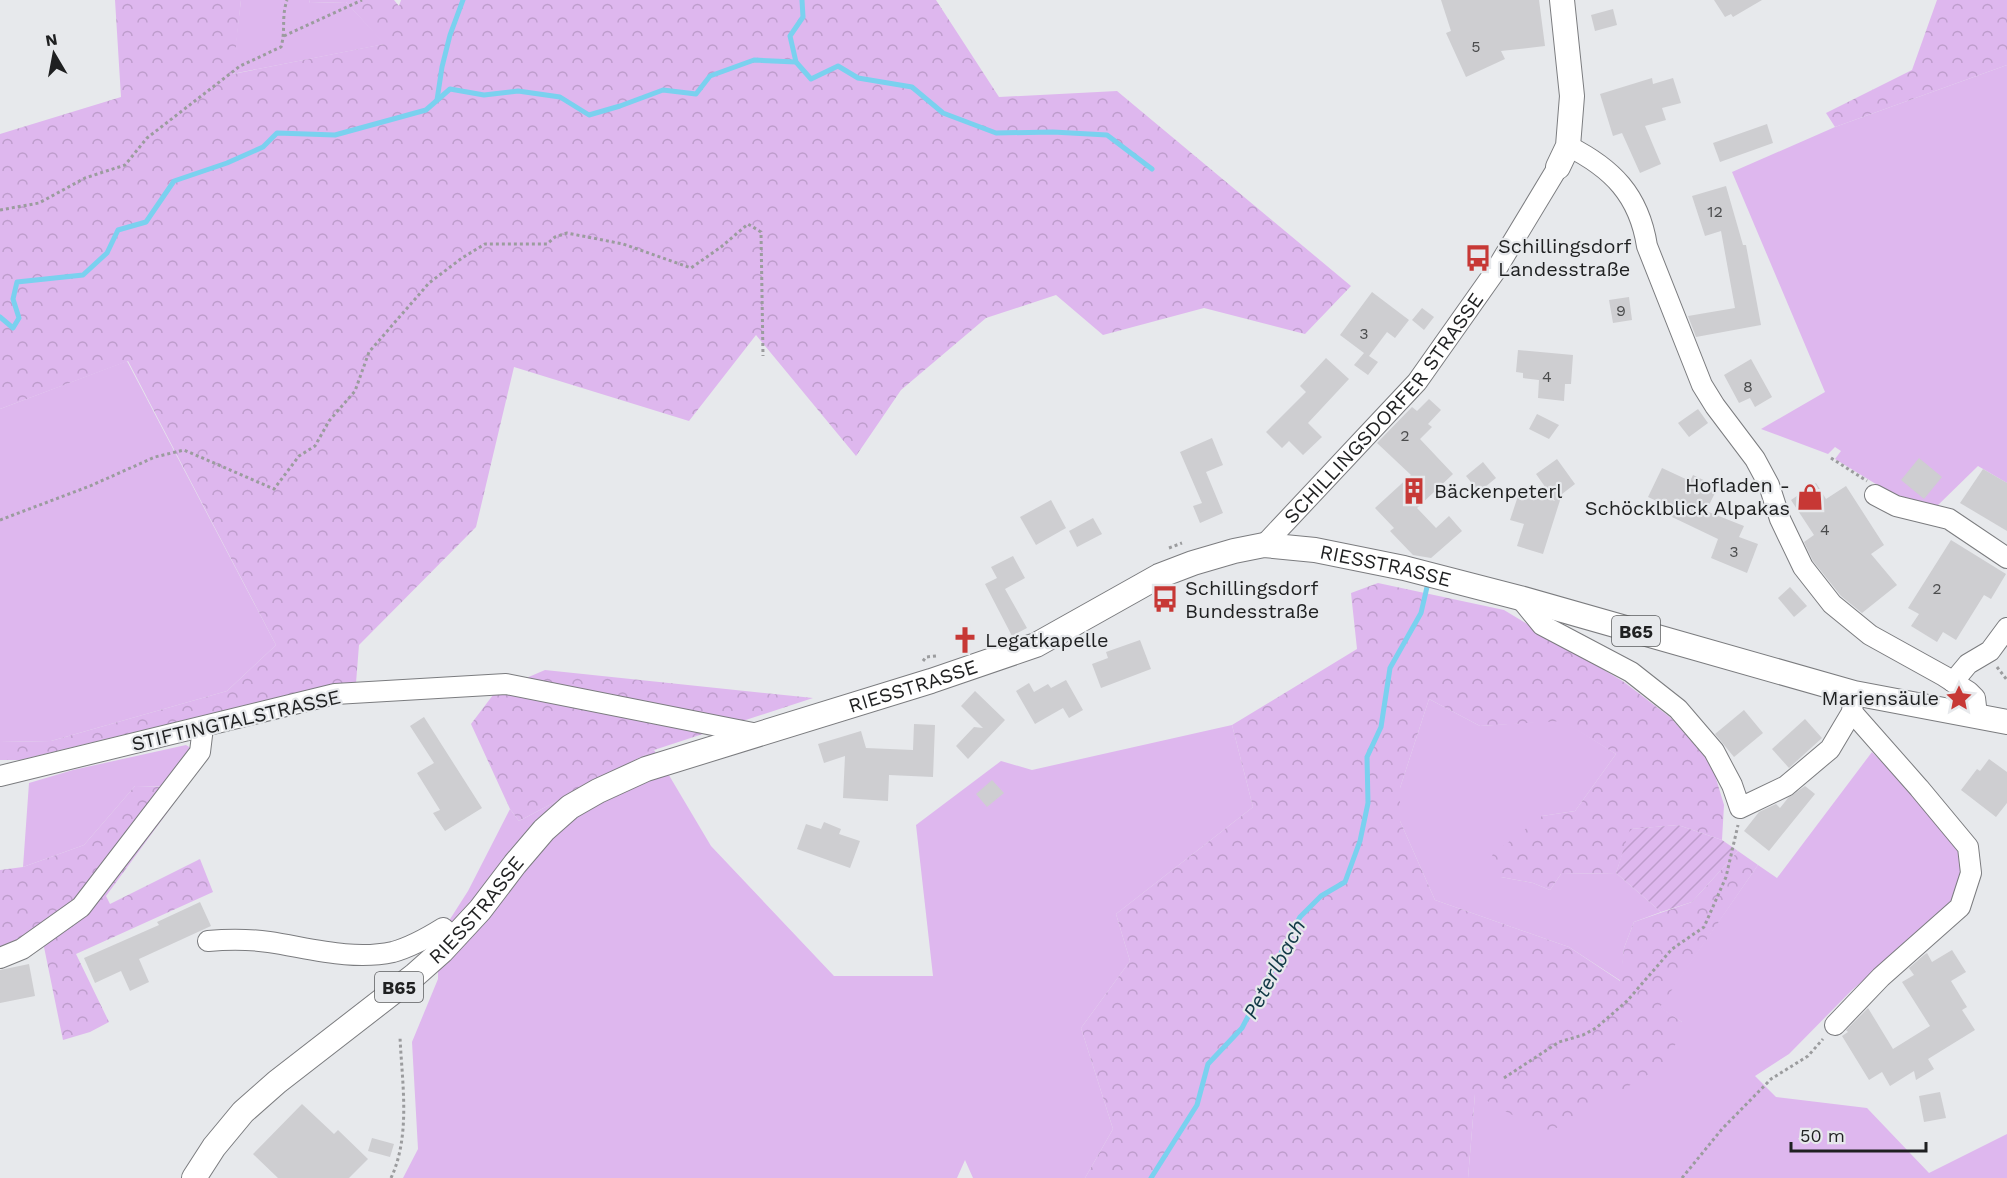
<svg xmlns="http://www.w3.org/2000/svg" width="2007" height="1178" viewBox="0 0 2007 1178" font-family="'Work Sans',sans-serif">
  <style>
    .grass { fill: #deb7ee }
    .forest { fill: url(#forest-crowns) }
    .garden { fill: url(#garden-furrows) }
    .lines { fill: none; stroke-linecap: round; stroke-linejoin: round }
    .stream { stroke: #7ad1ef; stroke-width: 5 }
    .building { fill: #ceced1 }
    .minor-casing { stroke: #7b7c7f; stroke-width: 22 }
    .major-casing { stroke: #7b7c7f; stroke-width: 26 }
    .path { stroke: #9b9c9e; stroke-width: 3; stroke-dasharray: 3 3; stroke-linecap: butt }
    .minor { stroke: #fff; stroke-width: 20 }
    .major { stroke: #fff; stroke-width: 24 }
    .labels { text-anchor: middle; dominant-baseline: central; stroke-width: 4.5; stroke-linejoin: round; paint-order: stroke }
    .number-label { font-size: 16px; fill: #4b4c4d }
    .shield { fill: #e7e9ec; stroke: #5b5c5e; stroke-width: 1.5 }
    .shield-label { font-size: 18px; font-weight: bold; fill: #1f2021 }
    .poi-label { font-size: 20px; fill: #1f2021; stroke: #e7e9ec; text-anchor: start }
    .street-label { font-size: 20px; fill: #1f2021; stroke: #e7e9ec }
    .water-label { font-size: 21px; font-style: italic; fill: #123a47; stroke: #e7e9ec }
  </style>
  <defs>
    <pattern id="forest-crowns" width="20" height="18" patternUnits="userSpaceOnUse" patternTransform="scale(1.5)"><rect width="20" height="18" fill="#deb7ee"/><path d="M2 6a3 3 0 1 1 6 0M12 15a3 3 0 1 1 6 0" fill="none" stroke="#be9dcc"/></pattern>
    <pattern id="garden-furrows" width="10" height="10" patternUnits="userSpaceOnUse" patternTransform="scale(1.5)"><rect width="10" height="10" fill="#deb7ee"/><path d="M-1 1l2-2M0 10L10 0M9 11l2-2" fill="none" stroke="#be9dcc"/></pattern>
  </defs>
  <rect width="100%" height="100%" fill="#e7e9ec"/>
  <g class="grass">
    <polygon points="241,0 309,0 310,3 346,2 385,44 232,74"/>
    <polygon points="2007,65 2007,483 1978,466 1935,508 1902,500 1835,459 1841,451 1835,447 1828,454 1761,429 1825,392 1732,172 1835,127"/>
    <polygon points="127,361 276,645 227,691 51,741 0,742 0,409"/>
    <polygon points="1429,699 1480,726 1562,720 1616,754 1575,811 1542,816 1501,877 1533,883 1550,890 1561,874 1616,873 1661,912 1634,922 1624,948 1621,981 1569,947 1435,900 1400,821 1400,788"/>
    <polygon points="1232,725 1253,807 1116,914 1130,961 1081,1028 1113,1129 1085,1178 973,1178 965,1160 957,1178 403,1178 418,1149 412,1042 438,979 438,938 468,891 510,809 519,821 654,750 711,846 834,976 933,976 916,825 1001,761 1032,770"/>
    <polygon points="186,745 194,750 169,786 135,786 84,845 23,867 29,783 73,770"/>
    <polygon points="1872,752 1919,800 1957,849 1964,874 1951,903 1925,929 1852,990 1789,1054 1755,1076 1776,1097 1867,1108 1929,1173 2007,1134 2007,1178 1468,1178 1475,1094 1682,1022 1659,1007 1758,865 1777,878"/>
  </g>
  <g class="forest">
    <polygon points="115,0 241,0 233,74 384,44 346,2 310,3 309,0 394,0 399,6 401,0 936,0 999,97 1117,91 1351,286 1305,334 1204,308 1103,335 1056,295 986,318 901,390 856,456 756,335 689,421 514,367 476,527 359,645 356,683 303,691 20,760 0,760 0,742 51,741 227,691 276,645 128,361 0,409 0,134 121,97"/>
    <polygon points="1937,0 2007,0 2007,65 1835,127 1826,113 1912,70"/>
    <polygon points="1378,583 1504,610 1624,682 1671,718 1712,765 1724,805 1722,840 1678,825 1631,829 1616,873 1561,874 1550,890 1533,883 1501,877 1492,855 1542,816 1575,811 1616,754 1562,721 1480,726 1429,699 1400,788 1400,821 1435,900 1569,947 1620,981 1624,948 1634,922 1692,902 1738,851 1758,865 1660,1007 1682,1022 1670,1062 1546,1134 1475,1094 1468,1178 1085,1178 1113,1129 1081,1028 1130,961 1116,914 1253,807 1232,725 1357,649 1351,593"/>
    <polygon points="545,670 813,698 654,750 519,821 510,809 471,724 496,691"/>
    <polygon points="135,786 186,787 106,896 110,904 200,859 213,892 76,954 109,1022 90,1032 63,1040 44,947 0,952 0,870 23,867 84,845"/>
  </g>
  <polygon class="garden" points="1678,825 1722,840 1738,851 1692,902 1661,912 1616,873 1630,829"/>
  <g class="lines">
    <g class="stream">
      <polyline points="802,0 803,17 790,36 796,62 811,79 838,66 858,78 912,87 943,113 996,133 1053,132 1107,135 1152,169"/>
      <polyline points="437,100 442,67 450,35 463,0"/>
      <polyline points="0,317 13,328 19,318 13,299 17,282 83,275 107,253 118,230 146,222 174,181 227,163 263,147 277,133 335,135 426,110 450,89 484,95 518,91 560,97 589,115 620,106 663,90 696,94 710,76 754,60 796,62"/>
      <polyline points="1151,1178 1197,1105 1208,1064 1242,1028 1300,917 1321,896 1345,882 1360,841 1368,803 1367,757 1381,727 1390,668 1421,613 1427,587"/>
    </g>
  </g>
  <g class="building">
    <polygon points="1441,0 1539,0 1545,46 1501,51 1505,59 1466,77 1446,33 1451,31"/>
    <polygon points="1714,0 1762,0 1733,17 1731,14 1725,17"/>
    <polygon points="1613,9 1617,25 1595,31 1591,15"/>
    <polygon points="1652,78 1653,84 1673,78 1681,103 1662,108 1666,120 1645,126 1661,164 1640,173 1622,133 1613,136 1600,94"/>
    <polygon points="1767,124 1773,143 1720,162 1713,143"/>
    <polygon points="1726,186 1743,245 1746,245 1761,325 1696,337 1688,316 1735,308 1721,231 1705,236 1692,196"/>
    <polygon points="1372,292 1409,320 1395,338 1387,332 1369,356 1378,362 1368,375 1354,365 1364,353 1340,335"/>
    <polygon points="1629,297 1632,320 1613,323 1609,300"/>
    <polygon points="1422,308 1434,317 1424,330 1412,320"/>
    <polygon points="1518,350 1573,355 1571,384 1565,384 1564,401 1538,398 1539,380 1523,378 1523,373 1516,372"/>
    <polygon points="1326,358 1349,379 1308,423 1322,437 1303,455 1289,441 1282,448 1266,432 1306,392 1300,386"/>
    <polygon points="1751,359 1772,397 1755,407 1750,398 1739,403 1724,375"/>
    <polygon points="1429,399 1441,410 1428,424 1432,427 1420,439 1453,474 1417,508 1436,528 1449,516 1462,531 1431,558 1413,555 1390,531 1394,528 1375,508 1411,475 1377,443 1412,407 1417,411"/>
    <polygon points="1698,409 1708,423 1689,437 1678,423"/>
    <polygon points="1537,414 1559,425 1549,439 1529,429"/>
    <polygon points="1212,438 1223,465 1206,472 1223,513 1200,523 1193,506 1202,503 1180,452"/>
    <polygon points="1919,458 1942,477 1924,499 1901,480"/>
    <polygon points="1557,459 1575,484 1562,494 1543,554 1517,546 1524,524 1510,520 1520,490 1555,501 1536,474"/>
    <polygon points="1483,462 1496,478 1479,492 1466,476"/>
    <polygon points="1662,468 1690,481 1693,475 1718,487 1706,511 1744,526 1739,537 1758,544 1747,573 1711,558 1718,539 1672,517 1676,510 1648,497"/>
    <polygon points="1983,469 2007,483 2007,531 1960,503"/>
    <polygon points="1816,483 1826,499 1846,486 1884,545 1871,554 1897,585 1862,613 1841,596 1813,561 1804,542 1814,535 1791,500"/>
    <polygon points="1051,500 1066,528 1036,545 1020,517"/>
    <polygon points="1093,518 1102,534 1077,547 1069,531"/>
    <polygon points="1951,540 2006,574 1991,599 1984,595 1956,640 1943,632 1937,642 1911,626 1919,614 1908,608"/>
    <polygon points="1013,556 1025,578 1005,589 1027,628 1012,636 985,584 997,578 991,567"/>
    <polygon points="1790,587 1807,606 1794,617 1778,598"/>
    <polygon points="1140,640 1151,669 1101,688 1092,664 1108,658 1106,652"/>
    <polygon points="1066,680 1083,710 1069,718 1063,708 1035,724 1016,691 1029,683 1034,692 1048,684 1051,688"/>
    <polygon points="975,691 1005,720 968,759 956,746 974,727 983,728 961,706"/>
    <polygon points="1744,710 1763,733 1734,757 1715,734"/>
    <polygon points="424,717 482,808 445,831 433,813 440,810 417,773 434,763 410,726"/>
    <polygon points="1805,719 1822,738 1789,768 1772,749"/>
    <polygon points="914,724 935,725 933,777 889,775 888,801 843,798 845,756 824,763 818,744 861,731 866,748 913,750"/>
    <polygon points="1989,759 2007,772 2007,803 1996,817 1961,790 1977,769 1980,771"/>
    <polygon points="992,780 1004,793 987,807 976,794"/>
    <polygon points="1805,786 1815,794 1769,851 1744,831 1759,812 1776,804 1780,808 1788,798"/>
    <polygon points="824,822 841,829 839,834 860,841 850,868 797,849 806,824 821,829"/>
    <polygon points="200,902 211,926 139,959 149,982 130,991 121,971 95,983 84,958 159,925 157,922"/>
    <polygon points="1952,950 1966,972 1951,981 1967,1007 1962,1010 1975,1030 1928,1059 1934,1069 1916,1080 1914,1071 1890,1086 1882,1072 1869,1080 1842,1036 1848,1032 1846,1030 1868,1008 1893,1049 1930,1026 1902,982 1914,975 1909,968 1924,955 1927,953 1932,962"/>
    <polygon points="29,964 35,996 0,1003 0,970"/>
    <polygon points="1940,1092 1946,1118 1924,1122 1919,1096"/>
    <polygon points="302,1104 334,1134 338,1130 368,1159 349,1178 278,1178 253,1154"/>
    <polygon points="372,1138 394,1144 390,1157 368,1151"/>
  </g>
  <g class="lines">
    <defs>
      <g id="minor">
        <path d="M1568,146C1612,168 1639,195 1647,246L1702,385L1715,406L1755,459L1769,485L1780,519L1803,567L1832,604L1870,635L1944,676L1969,692L1975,698L1977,715"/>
        <polyline points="1875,495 1896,506 1949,519 2007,558"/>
        <path id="s1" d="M1264,545L1417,382L1494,273L1558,167"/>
        <polyline points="1520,598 1542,625 1631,672 1678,709 1714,751 1732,785 1740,808 1786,786 1830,749 1852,712 1854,693"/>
        <polyline points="1953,682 1968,664 1990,651 2007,628"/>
        <polyline points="0,776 335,694 506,684 758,734"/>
        <path d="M208,941C229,939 248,939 269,942C309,948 352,961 393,952C411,947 427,938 443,928L454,938"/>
        <polyline points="0,958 22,949 81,907 200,752 203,727"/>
        <polyline points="1835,1025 1881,977 1960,907 1971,873 1968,847 1919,788 1852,712"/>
      </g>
      <g id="major">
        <polyline points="1558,167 1568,146 1572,96 1562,0"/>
        <path id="s2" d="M194,1178L214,1147L243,1112L277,1082L415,975L442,951L480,910L515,864L544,830L570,807L598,791L646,769L931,681L1036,645L1159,576L1193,563L1234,551L1264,545L1315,550L1404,568L1520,598L1854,693L2007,722"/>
      </g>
    </defs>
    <use href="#minor" class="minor-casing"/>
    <use href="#major" class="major-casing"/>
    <g class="path">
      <polyline points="284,36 362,0"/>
      <path d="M0,210L39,203L85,178L125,165L147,138L240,66L281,47C286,30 281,18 287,0"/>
      <polyline points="1831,458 1867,481"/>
      <polyline points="0,520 90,486 155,457 184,450 274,489 299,456 315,446 329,421 355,391 369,352 429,283 462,258 485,244 547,244 555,237 567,233 623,244 691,268 721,247 748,224 761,232 763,356"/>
      <polyline points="1169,548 1182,543"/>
      <polyline points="923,661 926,657 936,656"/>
      <polyline points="1997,667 2007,680"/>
      <polyline points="1504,1078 1559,1042 1583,1035 1596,1028 1627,1001 1672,949 1704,927 1726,877 1738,825"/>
      <path d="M391,1178C411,1135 402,1083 400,1037"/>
      <polyline points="1682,1178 1722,1129 1771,1079 1808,1056 1823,1039"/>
    </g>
    <use href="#minor" class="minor"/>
    <use href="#major" class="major"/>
  </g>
  <defs>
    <symbol id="bus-bare" viewBox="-9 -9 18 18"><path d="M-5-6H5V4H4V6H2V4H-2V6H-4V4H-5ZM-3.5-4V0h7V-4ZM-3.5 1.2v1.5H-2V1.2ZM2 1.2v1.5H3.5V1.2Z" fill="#c73835" stroke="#e7e9ec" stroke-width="2.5" paint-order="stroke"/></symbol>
    <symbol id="building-bare" viewBox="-9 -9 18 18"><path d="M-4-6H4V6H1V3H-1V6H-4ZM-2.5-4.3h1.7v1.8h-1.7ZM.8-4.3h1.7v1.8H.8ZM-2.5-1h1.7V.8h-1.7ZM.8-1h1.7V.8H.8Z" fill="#c73835" stroke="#e7e9ec" stroke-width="2.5" paint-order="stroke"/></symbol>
    <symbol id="shop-bare" viewBox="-9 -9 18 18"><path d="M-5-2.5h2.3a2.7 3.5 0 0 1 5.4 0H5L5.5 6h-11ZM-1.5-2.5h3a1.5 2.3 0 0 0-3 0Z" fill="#c73835" stroke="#e7e9ec" stroke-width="2.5" paint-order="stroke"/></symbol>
    <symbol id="church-bare" viewBox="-9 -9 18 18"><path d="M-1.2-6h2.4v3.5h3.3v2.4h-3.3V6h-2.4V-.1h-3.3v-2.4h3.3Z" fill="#c73835" stroke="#e7e9ec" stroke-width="2.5" paint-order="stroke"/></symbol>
    <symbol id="sight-bare" viewBox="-9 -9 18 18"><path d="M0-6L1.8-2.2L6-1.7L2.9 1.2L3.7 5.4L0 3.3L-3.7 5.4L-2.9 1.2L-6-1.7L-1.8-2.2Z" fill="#c73835" stroke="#e7e9ec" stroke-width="2.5" paint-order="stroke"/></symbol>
  </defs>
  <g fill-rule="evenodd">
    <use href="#bus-bare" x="1459" y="239" width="38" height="38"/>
    <use href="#building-bare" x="1395" y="472" width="38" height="38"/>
    <use href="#shop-bare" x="1791" y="478" width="38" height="38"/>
    <use href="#bus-bare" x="1146" y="580" width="38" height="38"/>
    <use href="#church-bare" x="946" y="621" width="38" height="38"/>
    <use href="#sight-bare" x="1940" y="679" width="38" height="38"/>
  </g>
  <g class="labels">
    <g class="number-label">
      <text x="1476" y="46">5</text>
      <text x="1715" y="211">12</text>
      <text x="1621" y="310">9</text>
      <text x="1364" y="333">3</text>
      <text x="1547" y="376">4</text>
      <text x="1748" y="386">8</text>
      <text x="1405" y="435">2</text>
      <text x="1825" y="529">4</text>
      <text x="1734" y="551">3</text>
      <text x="1937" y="588">2</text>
    </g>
    <g class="shield">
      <rect x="1612" y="616" width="48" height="30" rx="4.5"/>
      <rect x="375" y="972" width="48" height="30" rx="4.5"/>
    </g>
    <g class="shield-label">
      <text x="1636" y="631">B65</text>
      <text x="399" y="987">B65</text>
    </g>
    <g class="poi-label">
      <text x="1498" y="246">Schillingsdorf<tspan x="1498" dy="23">Landesstraße</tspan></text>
      <text x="1790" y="485" text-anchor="end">Hofladen -<tspan x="1790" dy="23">Schöcklblick Alpakas</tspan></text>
      <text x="1434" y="491">Bäckenpeterl</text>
      <text x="1185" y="588">Schillingsdorf<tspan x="1185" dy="23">Bundesstraße</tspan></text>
      <text x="985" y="640">Legatkapelle</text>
      <text x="1939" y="698" text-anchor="end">Mariensäule</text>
    </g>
    <g class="street-label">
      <text stroke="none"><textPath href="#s1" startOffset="182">SCHILLINGSDORFER STRASSE</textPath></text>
      <text stroke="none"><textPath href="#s2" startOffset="1400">RIESSTRASSE</textPath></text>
      <text stroke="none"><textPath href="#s2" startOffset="896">RIESSTRASSE</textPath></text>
      <text transform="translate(236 720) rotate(-13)">STIFTINGTALSTRASSE</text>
      <text stroke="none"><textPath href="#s2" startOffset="392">RIESSTRASSE</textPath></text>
    </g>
    <g class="water-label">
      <text transform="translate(1274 969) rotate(-62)">Peterlbach</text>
    </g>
  </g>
  <g transform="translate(54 54) rotate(350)" stroke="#e7e9ec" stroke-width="4.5" paint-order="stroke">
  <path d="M0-4.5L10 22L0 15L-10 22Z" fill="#1f2021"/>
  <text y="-9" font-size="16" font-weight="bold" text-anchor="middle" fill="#1f2021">N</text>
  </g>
  <path d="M1791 1142v9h135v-9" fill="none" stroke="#1f2021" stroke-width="3"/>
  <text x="1800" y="1142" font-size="18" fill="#1f2021" stroke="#e7e9ec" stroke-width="4.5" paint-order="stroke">50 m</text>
</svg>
